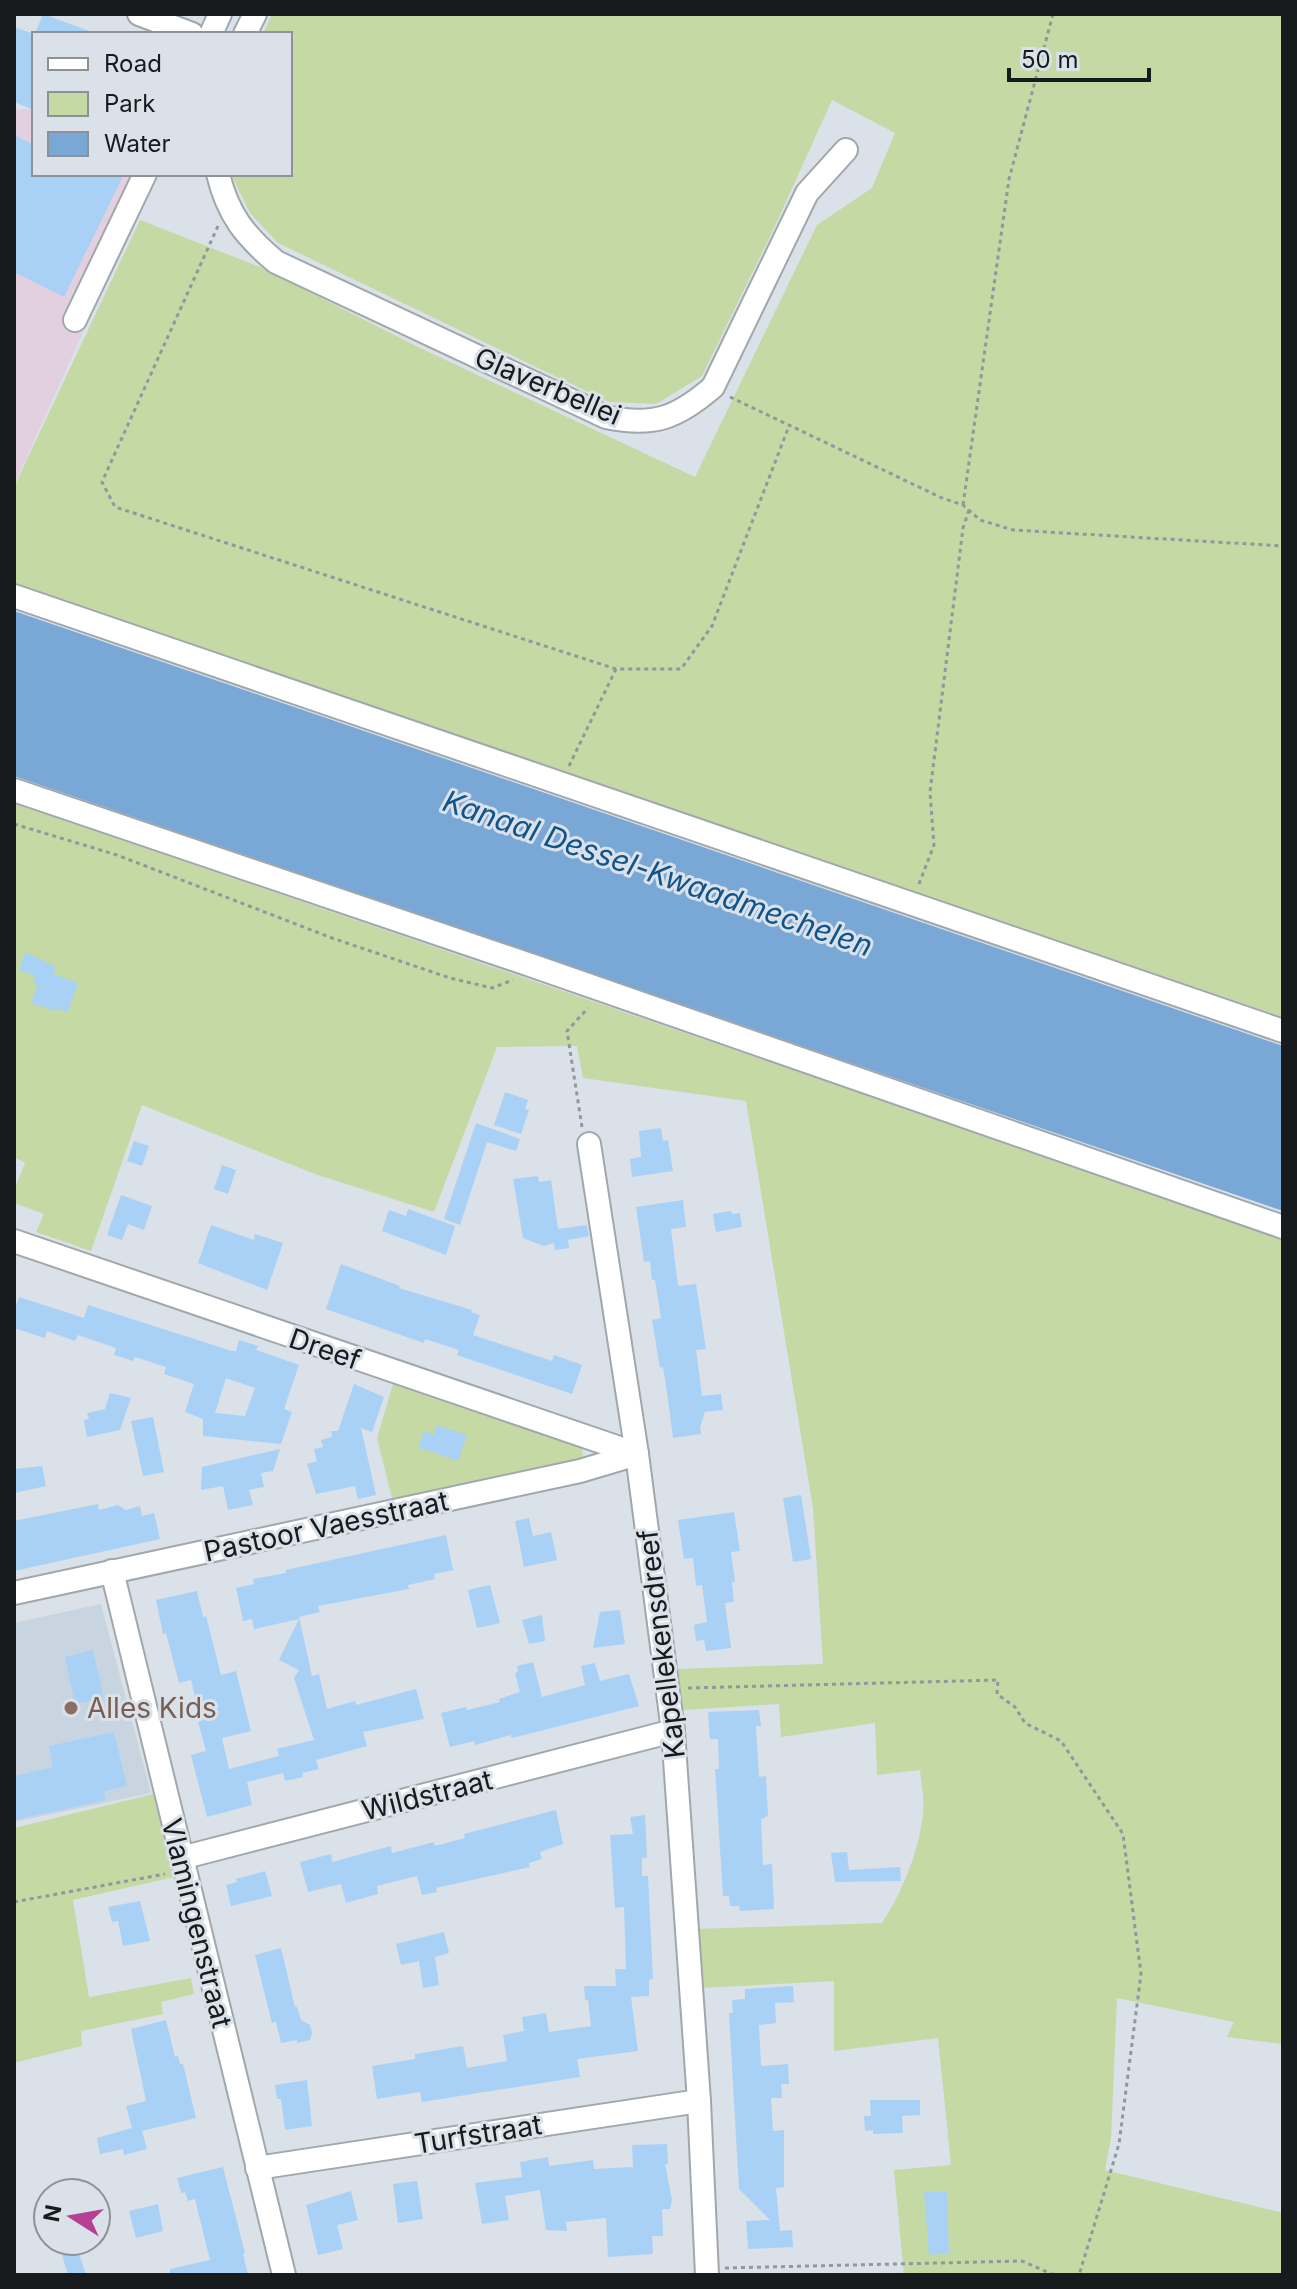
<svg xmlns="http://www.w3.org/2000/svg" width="1297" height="2289" viewBox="0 0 1297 2289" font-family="Inter,sans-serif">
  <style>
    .industrial { fill: #e2cfe0 }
    .built { fill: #c8d5e1 }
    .green { fill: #c5d9a4 }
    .water { fill: #79a7d6 }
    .building { fill: #a9d1f6; fill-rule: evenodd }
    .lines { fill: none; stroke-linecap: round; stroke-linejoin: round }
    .minor-casing { stroke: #a0a7ad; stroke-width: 26 }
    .path { stroke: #91979c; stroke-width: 3; stroke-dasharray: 4 4; stroke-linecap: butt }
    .minor { stroke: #fff; stroke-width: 22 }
    .education-dot { fill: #8d6e63; stroke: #dae1e8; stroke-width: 3 }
    .labels { text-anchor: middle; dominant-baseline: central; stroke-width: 6; stroke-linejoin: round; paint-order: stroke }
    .street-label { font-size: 28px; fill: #181b1d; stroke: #dae1e8 }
    .education-label { font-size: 28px; fill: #785e54; stroke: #dae1e8; text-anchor: start }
    .water-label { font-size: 30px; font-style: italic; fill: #0e548d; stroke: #dae1e8 }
  </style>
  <rect width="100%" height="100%" fill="#dae1e8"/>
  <polygon class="industrial" points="14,109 34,109 34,174 154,174 14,485"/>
  <polygon class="built" points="101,1604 151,1793 14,1822 14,1623"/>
  <g class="green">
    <polygon points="272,14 1283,14 1283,1017 14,588 14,487 140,220 260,267 418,347 695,477 817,225 872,188 895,133 832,100 775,226 702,376 656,404 609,402 278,243 250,213 231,174 290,174 290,34 263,34"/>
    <path d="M14,803L1283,1238V2044L1227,2037L1234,2022L1117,1998L1111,2138L1105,2170L1283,2213V2275H904L894,2170L951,2165L938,2038L834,2051V1981L701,1988L697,1929L882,1923C903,1891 918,1853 923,1815C925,1801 921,1784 920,1770L877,1775L875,1723L781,1737L779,1704L681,1710L677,1669L823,1664L813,1508L746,1101L583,1078L577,1046L497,1047L434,1212L315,1174L142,1105L91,1251L36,1232L44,1214L14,1203V1190L25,1163L14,1157Z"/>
    <polygon points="394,1381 582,1445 583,1459 393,1502 377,1438"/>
    <polygon points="153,1794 174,1877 73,1900 89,1997 191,1978 194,1994 161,2002 163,2014 81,2031 82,2046 14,2063 14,1828"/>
  </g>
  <polygon class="water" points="14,611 1283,1046 1283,1211 14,776"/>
  <g class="building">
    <polygon points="43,14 92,32 92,34 35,34"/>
    <polygon points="14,27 34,34 34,110 14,102"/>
    <polygon points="14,135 34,145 34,174 124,174 64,297 14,272"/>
    <polygon points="25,952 56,967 53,974 78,983 68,1012 55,1008 54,1011 31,1003 38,984 33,982 35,976 19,970"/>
    <polygon points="505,1092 528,1100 525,1109 529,1110 521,1134 494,1125"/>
    <polygon points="476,1123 520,1139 516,1151 487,1142 460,1225 444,1219"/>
    <polygon points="661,1128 663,1141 668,1140 673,1171 632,1177 630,1159 641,1157 639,1131"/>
    <polygon points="134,1141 149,1146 142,1166 127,1161"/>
    <polygon points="222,1165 236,1170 228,1194 214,1189"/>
    <polygon points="538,1176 539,1182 551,1180 558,1229 587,1225 589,1236 568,1240 569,1248 555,1250 554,1243 544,1246 523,1238 513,1179"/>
    <polygon points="121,1195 152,1206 144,1230 128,1224 122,1240 107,1235"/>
    <polygon points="683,1200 686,1227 671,1229 678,1286 696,1284 706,1349 696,1350 702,1396 721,1394 723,1410 705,1412 700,1427 701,1434 673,1438 667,1392 663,1367 660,1368 652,1320 661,1318 655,1280 652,1280 650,1261 644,1262 636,1207"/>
    <polygon points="408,1209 455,1226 446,1255 382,1231 389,1210 406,1216"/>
    <polygon points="731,1211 732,1214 740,1213 742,1227 716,1232 713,1214"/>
    <polygon points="211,1225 254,1240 255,1234 283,1243 267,1290 198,1263"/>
    <polygon points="341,1264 400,1286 399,1288 472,1310 471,1312 480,1315 473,1335 552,1361 554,1355 582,1365 572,1394 457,1355 459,1350 425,1339 424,1343 326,1309"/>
    <path d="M19,1297L84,1318L88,1305L232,1351H236L239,1340L258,1346L256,1350L265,1353L299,1365L284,1409L292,1412L281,1444L203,1436V1419L185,1412L194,1384L164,1374L166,1367L135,1357L133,1361L114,1355L116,1348L78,1335L75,1341L47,1331L45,1338L14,1328V1311ZM226,1378L255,1388L245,1416L215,1413Z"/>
    <polygon points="354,1384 384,1397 372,1432 361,1428 376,1495 358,1499 355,1486 316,1494 307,1464 317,1461 314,1449 323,1447 321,1440 332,1437 331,1431 338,1431"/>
    <polygon points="110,1393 131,1398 120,1430 87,1437 84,1420 89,1419 87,1413 105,1409"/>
    <polygon points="153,1417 164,1472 143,1476 131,1421"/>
    <polygon points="437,1425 467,1435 458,1461 418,1447 424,1431 434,1435"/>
    <polygon points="280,1449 273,1471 261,1473 264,1487 249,1490 253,1505 228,1510 223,1486 201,1490 202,1467"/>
    <polygon points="42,1466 46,1486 14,1493 14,1469"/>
    <polygon points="801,1495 811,1559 793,1562 783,1498"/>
    <polygon points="98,1504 99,1510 118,1505 126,1510 140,1506 142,1516 154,1513 160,1539 14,1571 14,1521"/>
    <polygon points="734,1512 740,1551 731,1552 735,1582 732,1582 734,1602 725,1603 731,1648 706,1651 704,1640 696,1641 694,1625 707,1622 702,1585 696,1586 693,1558 684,1559 678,1520"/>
    <polygon points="529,1518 533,1536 551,1532 557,1560 524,1567 515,1521"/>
    <polygon points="446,1535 453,1570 434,1574 435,1579 408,1585 409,1589 318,1606 320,1612 299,1617 312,1676 319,1674 327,1709 355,1701 356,1705 416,1689 424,1719 363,1732 367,1746 316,1760 319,1769 302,1773 303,1777 285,1781 283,1773 247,1782 252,1805 207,1817 191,1755 206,1751 198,1722 201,1721 191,1680 179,1683 166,1633 163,1634 156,1600 197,1591 203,1617 206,1616 221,1675 236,1671 251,1731 222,1738 229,1769 279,1756 277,1749 314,1740 294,1678 299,1670 279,1660 299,1619 254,1629 252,1619 243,1621 236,1588 254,1584 253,1579 286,1573 286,1570"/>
    <polygon points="490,1585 500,1623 477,1628 468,1590"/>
    <polygon points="620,1610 625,1644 593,1648 600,1612"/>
    <polygon points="542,1615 545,1641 529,1644 522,1620"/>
    <polygon points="93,1650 104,1698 75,1704 65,1657"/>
    <polygon points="533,1662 542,1697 585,1685 581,1666 595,1663 600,1681 629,1674 639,1706 512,1738 511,1735 475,1745 474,1741 450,1747 441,1713 466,1707 467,1710 500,1702 499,1699 520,1692 515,1673 518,1672 517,1666"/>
    <polygon points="759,1710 761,1726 756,1726 759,1777 766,1776 768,1816 761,1819 763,1865 772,1864 774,1909 740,1911 739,1906 730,1906 729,1896 723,1896 715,1769 719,1769 718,1739 710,1739 708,1712"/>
    <polygon points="114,1732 127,1786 104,1791 106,1800 14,1820 14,1776 53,1767 49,1746"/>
    <polygon points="556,1810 563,1844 540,1852 542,1859 529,1863 530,1867 436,1888 437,1892 422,1895 417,1876 377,1886 378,1894 346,1903 341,1884 308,1892 300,1862 331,1854 332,1862 391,1846 392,1853 434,1842 435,1846 465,1838 464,1834"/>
    <polygon points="645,1815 647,1858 642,1858 642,1876 648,1876 653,1979 649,1980 649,1996 631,1997 638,2051 577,2059 580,2077 422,2102 420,2092 377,2099 372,2066 415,2059 415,2054 463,2046 467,2068 507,2061 503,2035 524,2031 522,2017 546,2013 549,2032 591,2026 588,2000 585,2000 584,1986 616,1986 615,1969 626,1969 624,1907 615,1908 610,1835 633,1834 630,1817"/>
    <polygon points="847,1852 849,1870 900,1867 901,1881 835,1882 831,1853"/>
    <polygon points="265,1871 272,1896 231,1906 226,1885 237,1882 236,1879"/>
    <polygon points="140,1901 150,1941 123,1946 118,1921 112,1922 108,1907"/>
    <polygon points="444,1932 449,1953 435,1957 439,1985 423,1988 419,1961 401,1965 396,1944"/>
    <polygon points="281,1948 295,2007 297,2007 301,2020 310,2025 312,2033 310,2040 297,2043 297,2040 281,2043 276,2022 272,2023 255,1955"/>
    <polygon points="793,1986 794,2002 775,2003 776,2023 759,2025 761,2066 788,2064 789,2084 781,2084 782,2098 771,2098 773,2131 784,2130 784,2187 776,2188 780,2231 792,2230 793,2247 748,2249 746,2221 770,2220 739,2189 729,2013 733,2013 732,2000 745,1999 745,1989"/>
    <polygon points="166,2020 175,2057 178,2056 180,2064 183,2064 196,2118 142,2131 147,2149 124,2155 123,2149 100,2154 97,2138 132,2128 126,2106 146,2101 131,2029"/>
    <polygon points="307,2080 312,2126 285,2130 281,2099 277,2099 275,2085"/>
    <polygon points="870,2100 920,2100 920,2115 902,2116 903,2133 873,2134 873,2130 865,2131 864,2116 871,2116"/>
    <polygon points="667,2144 668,2164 665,2164 672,2200 670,2209 662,2209 663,2236 652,2236 653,2254 608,2257 606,2218 566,2222 567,2231 546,2230 540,2190 505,2196 509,2220 482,2224 475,2183 522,2177 520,2162 548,2157 549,2166 593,2160 594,2169 633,2167 632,2145"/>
    <polygon points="223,2167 245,2253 243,2254 248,2275 170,2275 170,2269 210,2260 195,2199 188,2201 185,2192 181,2193 177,2178"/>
    <polygon points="417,2181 423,2219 398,2223 393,2184"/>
    <polygon points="351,2191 358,2220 337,2225 343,2249 318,2255 306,2205"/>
    <polygon points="947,2191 949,2253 929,2255 924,2192"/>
    <polygon points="158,2204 163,2231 136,2238 129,2211"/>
    <polygon points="78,2250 86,2275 68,2275 62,2255"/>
  </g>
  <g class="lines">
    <defs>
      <g id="minor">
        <polyline points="139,14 192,34"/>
        <polyline points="211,34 220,14"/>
        <polyline points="245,34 255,14"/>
        <path d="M218,174C228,215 245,236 276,262L606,417C654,427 677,418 713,387L807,193L846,150"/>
        <polyline points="75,320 145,174"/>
        <polyline points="14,596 1283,1031"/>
        <polyline points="14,790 539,968 1283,1227"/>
        <polyline points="589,1144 637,1454 673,1731 699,2101 707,2275"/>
        <polyline points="14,1241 637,1454"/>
        <polyline points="112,1571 284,2275"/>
        <polyline points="14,1593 580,1471 637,1454"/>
        <polyline points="181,1858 673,1731"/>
        <polyline points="257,2168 699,2101"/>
      </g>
    </defs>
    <use href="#minor" class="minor-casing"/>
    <g class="path">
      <polyline points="218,226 102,482 115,507 616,669 681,669 712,626 789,426"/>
      <polyline points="730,397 942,498 963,505 980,520 1013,530 1283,546"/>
      <polyline points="963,505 1009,179 1053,14"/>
      <polyline points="569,766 616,669"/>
      <polyline points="14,824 117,855 332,938 450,978 492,988 513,980"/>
      <polyline points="919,884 934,845 930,792 963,528 969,510"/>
      <polyline points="582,1127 567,1031 588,1008"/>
      <polyline points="688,1688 998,1680 997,1694 1015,1707 1025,1723 1061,1741 1123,1834 1141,1974 1119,2144 1079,2275"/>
      <polyline points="14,1902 165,1874"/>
      <polyline points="725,2268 1022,2261 1054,2275"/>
    </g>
    <use href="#minor" class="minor"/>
  </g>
  <circle class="education-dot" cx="71" cy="1708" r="8"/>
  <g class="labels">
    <g class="street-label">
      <text transform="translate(548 386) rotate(23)">Glaverbellei</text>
      <text transform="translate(325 1349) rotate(19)">Dreef</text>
      <text transform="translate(326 1526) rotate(-12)">Pastoor Vaesstraat</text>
      <text transform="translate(661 1644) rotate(-97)">Kapellekensdreef</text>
      <text transform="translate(427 1795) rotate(-14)">Wildstraat</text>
      <text transform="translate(197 1923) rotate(76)">Vlamingenstraat</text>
      <text transform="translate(478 2134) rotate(-9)">Turfstraat</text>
    </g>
    <g class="education-label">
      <text x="87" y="1708">Alles Kids</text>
    </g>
    <g class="water-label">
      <text transform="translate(658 873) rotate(19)">Kanaal Dessel-Kwaadmechelen</text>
    </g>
  </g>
  <rect width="1297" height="2289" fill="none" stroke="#181b1d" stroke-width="32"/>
  <rect x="32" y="32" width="260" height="144" fill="#dae1e8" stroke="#8c9297" stroke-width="2"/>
  <rect x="48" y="58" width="40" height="12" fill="#ffffff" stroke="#8c9297" stroke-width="2"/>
  <text x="104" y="72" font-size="24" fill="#181b1d">Road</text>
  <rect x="48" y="92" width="40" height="24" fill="#c5d9a4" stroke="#8c9297" stroke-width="2"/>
  <text x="104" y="112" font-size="24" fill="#181b1d">Park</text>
  <rect x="48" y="132" width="40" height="24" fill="#79a7d6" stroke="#8c9297" stroke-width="2"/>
  <text x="104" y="152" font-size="24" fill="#181b1d">Water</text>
  <g transform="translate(72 2217) rotate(281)"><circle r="38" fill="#dae1e8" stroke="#8c9297" stroke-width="2"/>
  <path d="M0-6L14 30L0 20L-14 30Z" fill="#b73f94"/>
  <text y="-12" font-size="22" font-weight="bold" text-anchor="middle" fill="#181b1d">N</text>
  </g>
  <path d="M1009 68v12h140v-12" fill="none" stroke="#181b1d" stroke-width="4"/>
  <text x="1021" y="68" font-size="24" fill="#181b1d" stroke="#dae1e8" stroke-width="6" paint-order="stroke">50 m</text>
</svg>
